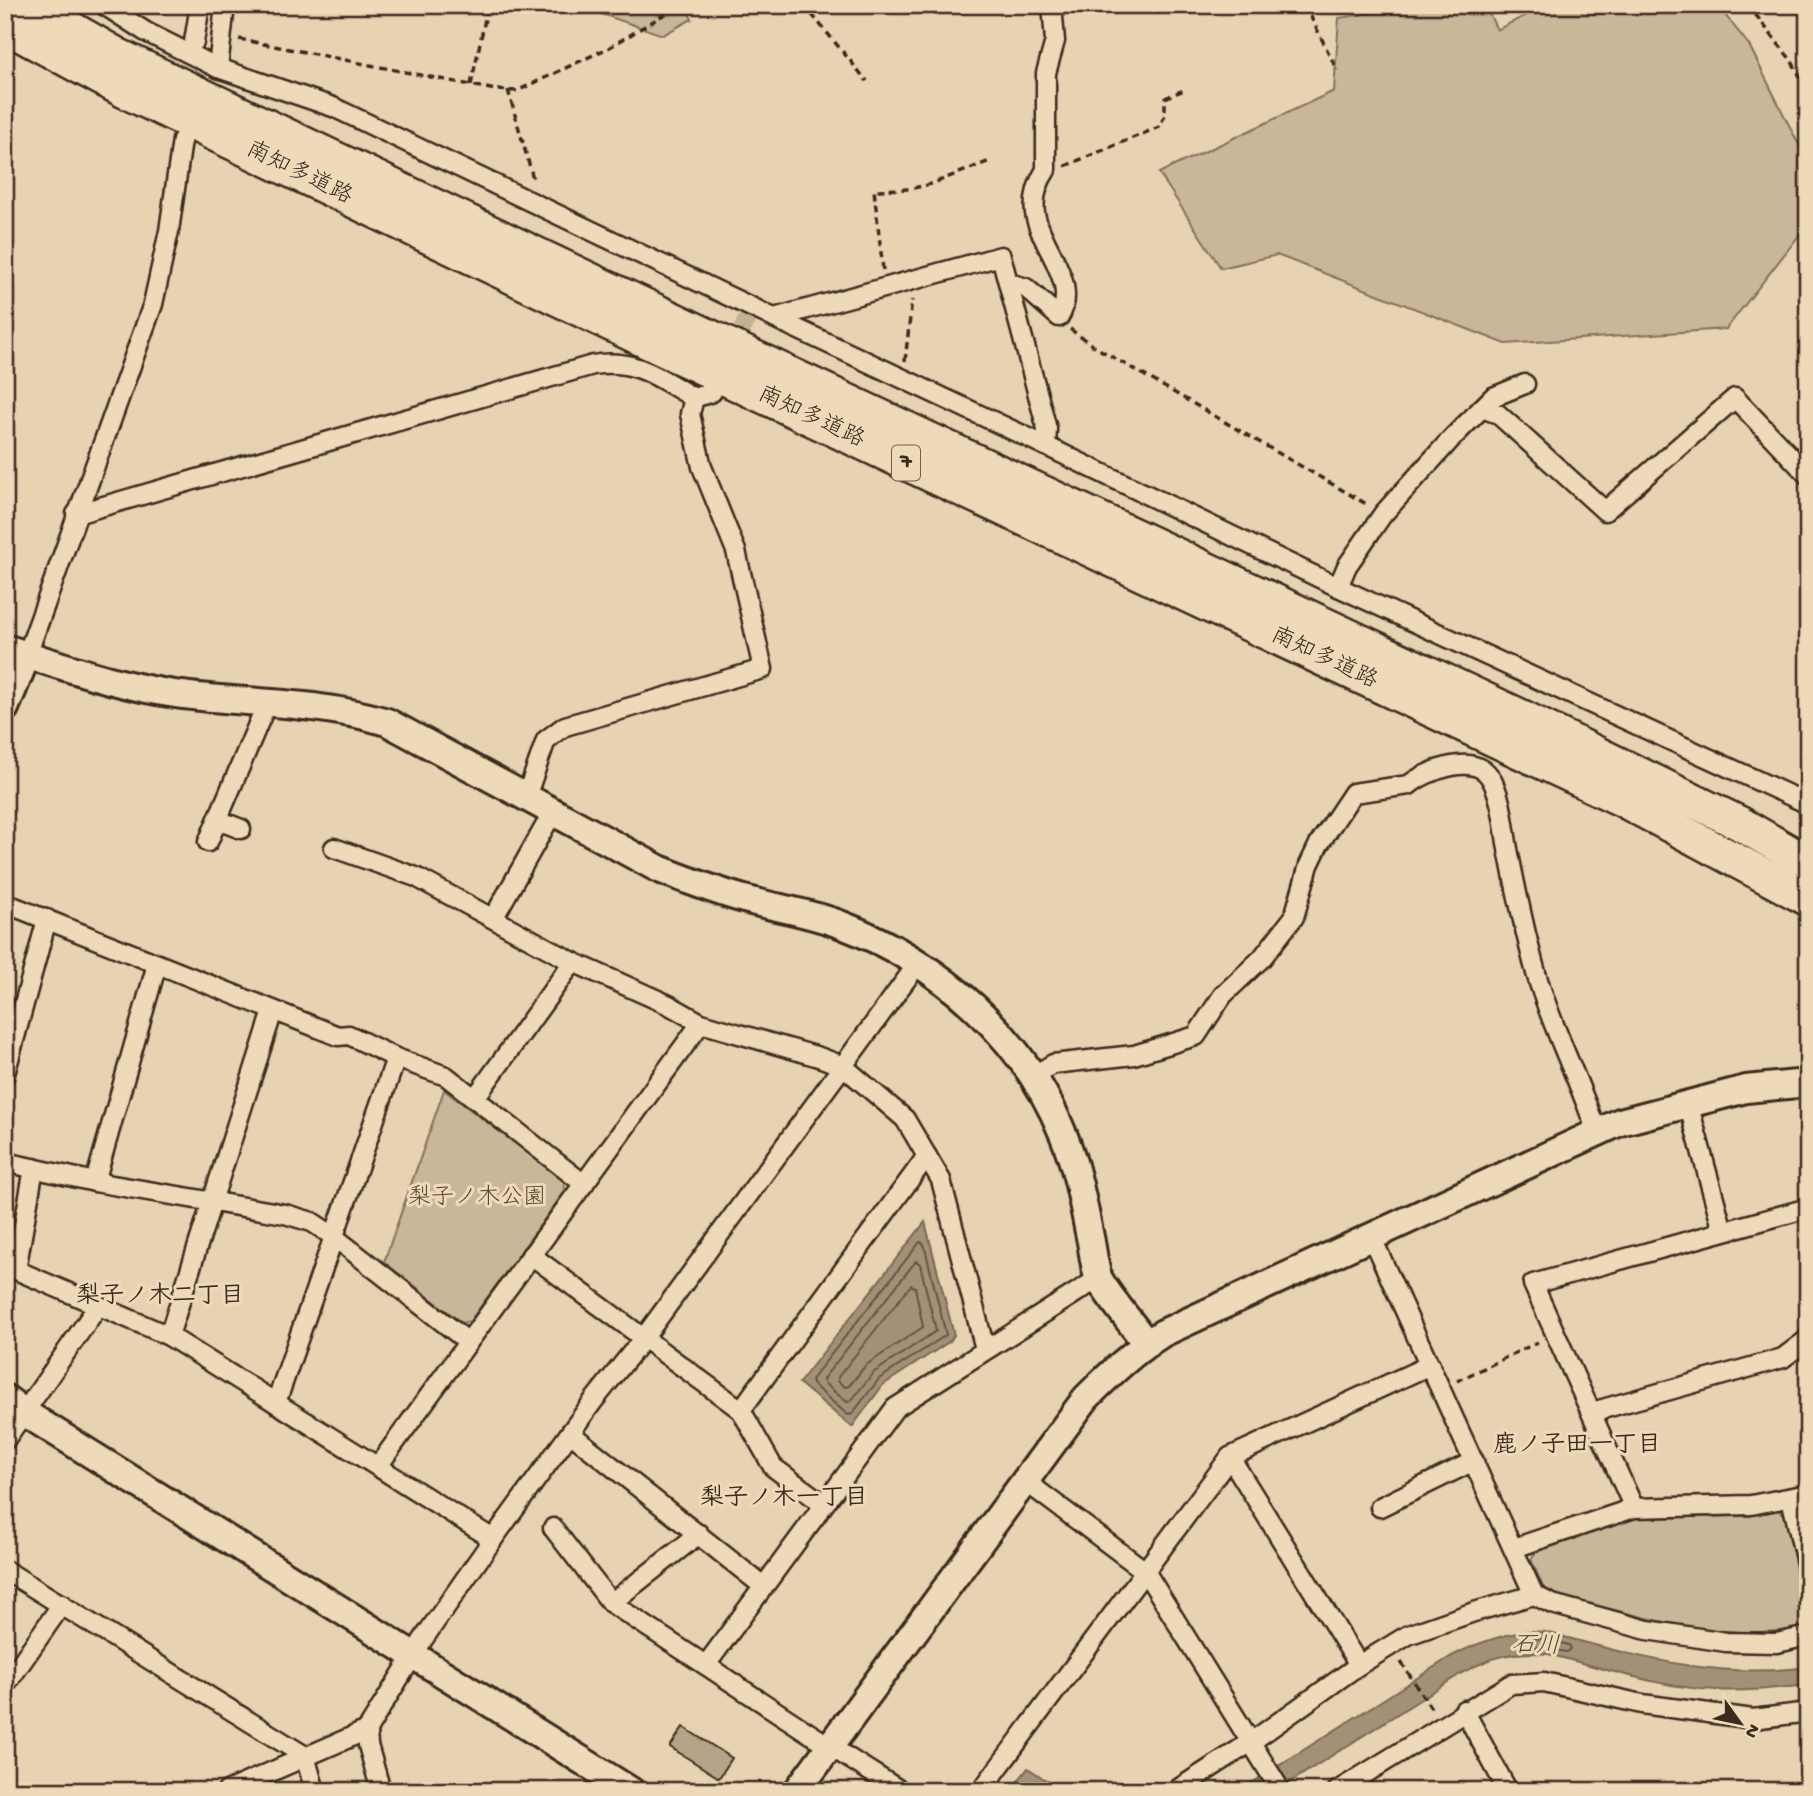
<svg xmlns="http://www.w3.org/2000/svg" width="1813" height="1796" viewBox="0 0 1813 1796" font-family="'Gochi Hand','Klee One',sans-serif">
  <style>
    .green { fill: #cab799; stroke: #82705c; stroke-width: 2 }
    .water { fill: #a39077; stroke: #796753; stroke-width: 2 }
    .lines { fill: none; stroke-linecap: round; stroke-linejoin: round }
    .shore { stroke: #655342; stroke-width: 2 }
    .building { fill: #b7a488; stroke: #3b2a1e; stroke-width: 2 }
    .street-tunnel { stroke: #c5b194; stroke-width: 18; stroke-dasharray: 18 9; stroke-linecap: butt }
    .street-casing { stroke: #3b2a1e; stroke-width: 23 }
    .secondary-casing { stroke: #3b2a1e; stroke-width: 32 }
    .highway-casing { stroke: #3b2a1e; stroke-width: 38 }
    .path { stroke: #3b2a1e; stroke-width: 3.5; stroke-dasharray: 7 5; stroke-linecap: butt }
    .street { stroke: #eedab8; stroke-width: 18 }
    .secondary { stroke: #eedab8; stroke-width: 26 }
    .highway { stroke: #eedab8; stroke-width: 33 }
    .labels { text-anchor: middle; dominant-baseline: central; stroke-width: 6; stroke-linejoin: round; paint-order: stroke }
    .shield { fill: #eedab8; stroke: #715f4c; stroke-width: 2 }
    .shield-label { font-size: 21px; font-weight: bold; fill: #3b2a1e }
    .street-label { font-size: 23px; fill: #3b2a1e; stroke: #eedab8 }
    .park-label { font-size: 23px; fill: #584637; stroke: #eedab8 }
    .neighbourhood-label { font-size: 24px; font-weight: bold; fill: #3b2a1e; stroke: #eedab8 }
    .water-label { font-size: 24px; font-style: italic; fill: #554434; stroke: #eedab8 }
  </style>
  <rect width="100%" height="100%" fill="#e7d3b2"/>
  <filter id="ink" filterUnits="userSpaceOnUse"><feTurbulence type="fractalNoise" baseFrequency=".0143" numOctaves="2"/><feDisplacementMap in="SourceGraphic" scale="14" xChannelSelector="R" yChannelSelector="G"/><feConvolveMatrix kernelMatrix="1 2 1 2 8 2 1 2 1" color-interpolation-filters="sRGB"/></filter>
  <g filter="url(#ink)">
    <g class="green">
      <polygon points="575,5 684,5 692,19 663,35"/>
      <polygon points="1419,5 1485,5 1497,30 1546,5 1717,5 1749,45 1808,163 1808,224 1726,329 1506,344 1277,255 1221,268 1159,173 1334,91 1339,18"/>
      <polygon points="444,1090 564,1180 565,1191 470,1321 462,1323 384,1262"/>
      <path d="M1778,1510L1785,1515L1807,1621L1802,1628C1719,1643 1635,1615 1555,1594L1543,1587L1531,1559L1537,1550L1636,1518L1747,1516Z"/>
    </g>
    <g class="water">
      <polygon points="925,1222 954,1335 950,1341 883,1385 852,1427 799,1383"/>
      <path d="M1529,1631L1546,1632C1636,1656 1714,1680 1808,1667V1685C1777,1688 1747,1692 1716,1690C1660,1688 1603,1668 1548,1654C1515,1650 1490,1657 1462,1673L1276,1791H1239L1450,1657C1476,1643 1500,1635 1529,1631Z"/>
      <polygon points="1028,1768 1062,1791 1010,1791"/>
    </g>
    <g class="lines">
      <g class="shore">
        <polygon points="920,1242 924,1244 946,1335 879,1379 852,1414 848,1415 812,1384 811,1380"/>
        <polygon points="916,1261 920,1264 936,1331 873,1373 851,1401 847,1402 824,1383 823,1379"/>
        <polygon points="911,1285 915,1287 923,1327 866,1365 849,1386 845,1387 838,1381 838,1377"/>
        <polygon points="1529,1638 1545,1639 1569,1645 1571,1649 1567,1652 1525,1645 1524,1640"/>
      </g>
    </g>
    <polygon class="building" points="683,1727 732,1758 719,1778 670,1747"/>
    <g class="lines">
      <polyline class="street-tunnel" points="730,354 752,310"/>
      <defs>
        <g id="street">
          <polyline points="104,5 146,32 218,68 333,107 774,318 1001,256 1047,429 1046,446 1338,587 1808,804"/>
          <polyline points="194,42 200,5"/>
          <polyline points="218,68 225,5"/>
          <path d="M1009,283L1026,288L1059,317C1080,283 1040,246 1035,213C1033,198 1038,182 1046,170V73L1055,41L1052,5"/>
          <polyline points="774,318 1046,446"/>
          <polyline points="1482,408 1498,414 1605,511 1735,398 1808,475"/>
          <path d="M76,514L593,365C636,358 659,378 694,398"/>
          <polyline points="1338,587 1347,566 1383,514 1452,438 1493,397 1525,384"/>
          <polyline points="27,655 153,304 169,231 182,140"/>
          <polyline points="526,797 546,740 565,726 763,669 736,551 702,467 690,414 694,398 712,392"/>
          <polyline points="218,820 241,829"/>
          <polyline points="208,842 267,703"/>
          <polyline points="334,848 416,877 573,962 669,1005 701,1023 819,1057 843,1066 905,1119 941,1180 985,1349"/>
          <polyline points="5,903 338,1036 349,1035 396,1058 446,1076 584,1184"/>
          <polyline points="494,917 553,812"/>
          <polyline points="5,1074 47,919"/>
          <path d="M1033,1076L1053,1064L1134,1055L1196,1036L1223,995L1262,958L1294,917L1309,865L1319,844L1353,793L1409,785C1425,771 1475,752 1490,777C1502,796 1504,827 1508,849C1516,890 1525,933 1536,973C1552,1029 1579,1079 1597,1133"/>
          <polyline points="475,1098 573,962"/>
          <polyline points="1688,1103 1723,1231"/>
          <polyline points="5,1162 95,1182 285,1214 312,1222 333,1236 467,1341"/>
          <polyline points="95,1182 157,964"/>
          <polyline points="1371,1236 1534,1595"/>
          <polyline points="531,1255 741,1410 773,1467 823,1504"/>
          <polyline points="5,1268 16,1270 169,1336 493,1539"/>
          <polyline points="16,1270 34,1168"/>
          <polyline points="169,1336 273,1011"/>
          <polyline points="276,1403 396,1058"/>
          <polyline points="741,1410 927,1156"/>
          <polyline points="1592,1412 1783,1358 1808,1339"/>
          <polyline points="570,1433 763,1586"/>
          <polyline points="5,1440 98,1306"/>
          <polyline points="1230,1457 1359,1665"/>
          <polyline points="378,1466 701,1023"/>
          <polyline points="1025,1481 1145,1571 1281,1791"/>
          <polyline points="1791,1498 1808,1571"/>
          <polyline points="1380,1507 1474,1461"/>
          <polyline points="1634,1508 1533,1284 1808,1208"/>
          <polyline points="553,1528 611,1603 809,1733 901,1791"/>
          <polyline points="1514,1548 1634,1508 1751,1505 1808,1494"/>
          <polyline points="5,1570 305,1756 315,1791"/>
          <polyline points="611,1603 699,1534"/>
          <polyline points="706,1665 895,1408 1099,1278"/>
          <polyline points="5,1686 62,1604"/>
          <polyline points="1464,1710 1508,1791"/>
          <polyline points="367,1730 368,1745 381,1791"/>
          <polyline points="227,1791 367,1730 424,1638 493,1539 594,1400 643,1339 919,962"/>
          <polyline points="981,1791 1230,1457 1430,1365"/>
          <polyline points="1175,1791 1251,1742 1359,1665 1408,1635 1474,1612 1534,1595 1552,1604 1647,1630 1726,1642 1777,1643 1808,1636"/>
          <polyline points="1337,1791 1511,1684 1544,1682 1642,1704 1753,1719 1808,1712"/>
        </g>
        <g id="secondary">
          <path d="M5,648C61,665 118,686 175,694C246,704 319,701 387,722L659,869C687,880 715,891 744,899C776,908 811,913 842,925C939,962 1024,1037 1063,1134C1077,1167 1083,1203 1090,1237C1093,1250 1094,1267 1099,1279C1109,1297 1133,1325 1146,1343"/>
          <polyline points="5,708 27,655"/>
          <polyline points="5,1398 25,1413 631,1791"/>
          <path d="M797,1791L1086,1398C1110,1374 1134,1351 1163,1333L1620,1122L1746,1089L1808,1083"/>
        </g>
        <g id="highway">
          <polyline points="30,5 119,56 681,323 1522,717 1739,823 1808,863"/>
          <polyline points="5,26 123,90 665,350 1621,799 1808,899"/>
        </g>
      </defs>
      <use href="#street" class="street-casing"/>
      <use href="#secondary" class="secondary-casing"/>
      <use href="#highway" class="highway-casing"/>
      <g class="path">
        <polyline points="804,5 867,81"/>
        <polyline points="1305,5 1337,70"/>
        <polyline points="1748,5 1791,60 1808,90"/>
        <polyline points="239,39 496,90 517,91 610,47 680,5"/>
        <polyline points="471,85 488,5"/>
        <polyline points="508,90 534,182"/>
        <polyline points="1065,166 1159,127 1165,115 1165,98 1186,89"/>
        <polyline points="883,270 874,190 909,189 931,184 990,161"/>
        <polyline points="1070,329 1092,345 1368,505"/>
        <polyline points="905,361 912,300"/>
        <polyline points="1457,1381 1538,1342"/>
        <polyline points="1401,1662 1433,1711"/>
      </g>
      <use href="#street" class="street"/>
      <use href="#secondary" class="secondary"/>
      <use href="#highway" class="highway"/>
    </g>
  </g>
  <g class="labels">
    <rect class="shield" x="892" y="445.5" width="28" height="35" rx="5"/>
    <g class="shield-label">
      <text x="906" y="463">7</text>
    </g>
    <g class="street-label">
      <text transform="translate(299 174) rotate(26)">南知多道路</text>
      <text transform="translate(811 418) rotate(25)">南知多道路</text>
      <text transform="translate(1324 659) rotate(25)">南知多道路</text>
    </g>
    <g class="park-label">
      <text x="477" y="1198">梨子ノ木公園</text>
    </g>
    <g class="neighbourhood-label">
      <text x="160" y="1297">梨子ノ木二丁目</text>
      <text x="1577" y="1446">鹿ノ子田一丁目</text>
      <text x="784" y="1499">梨子ノ木一丁目</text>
    </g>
    <g class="water-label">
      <text transform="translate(1536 1647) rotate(2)">石川</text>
    </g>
  </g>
  <rect width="1813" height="1796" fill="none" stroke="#eedab8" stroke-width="28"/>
  <rect x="14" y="14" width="1785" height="1768" fill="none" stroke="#3b2a1e" stroke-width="2.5" filter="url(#ink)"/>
  <g transform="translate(1740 1723) rotate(123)" stroke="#eedab8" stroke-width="5" paint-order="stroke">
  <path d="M0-5L12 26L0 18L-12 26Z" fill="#3b2a1e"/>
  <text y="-10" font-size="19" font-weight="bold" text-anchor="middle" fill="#3b2a1e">N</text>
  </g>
</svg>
